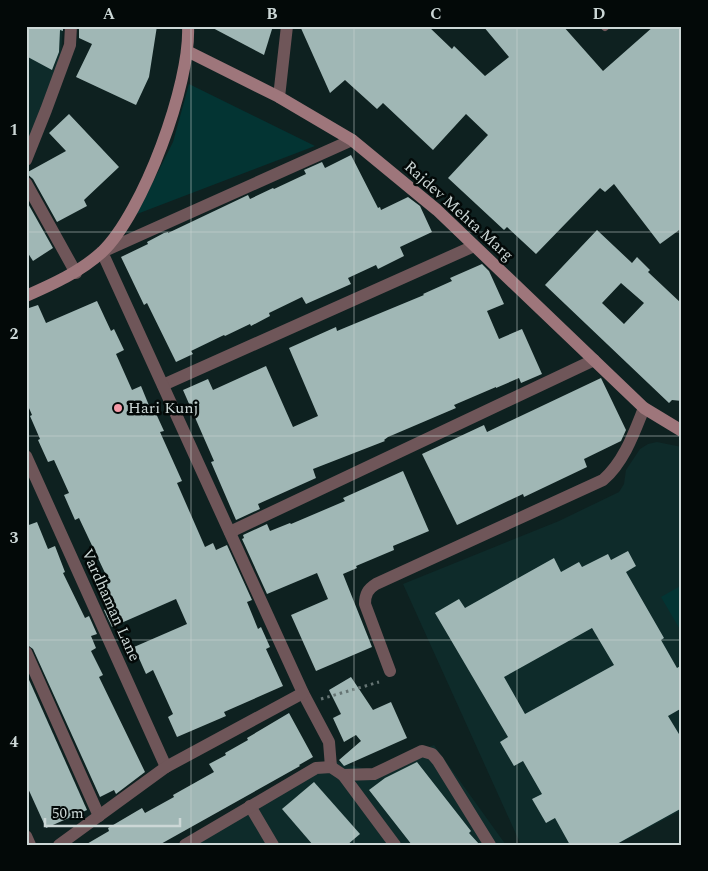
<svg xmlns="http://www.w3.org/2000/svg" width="708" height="871" viewBox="0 0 708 871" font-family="Spectral,serif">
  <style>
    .built { fill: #0e2b2a }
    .green { fill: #033433 }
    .building { fill: #a0b7b5; fill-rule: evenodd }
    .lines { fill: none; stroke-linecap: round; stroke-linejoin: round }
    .path { stroke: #657473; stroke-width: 3; stroke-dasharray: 2.5 4; stroke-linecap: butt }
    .lane { stroke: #6f5659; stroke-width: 8 }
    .street { stroke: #6f5659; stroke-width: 12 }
    .secondary { stroke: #9e767b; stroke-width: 12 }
    .grid { fill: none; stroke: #ccd7d6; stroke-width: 1; stroke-opacity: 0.55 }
    .poi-dot { fill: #f49aa7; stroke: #030908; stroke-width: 2 }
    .labels { text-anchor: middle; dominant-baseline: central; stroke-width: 5; stroke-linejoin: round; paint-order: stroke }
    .street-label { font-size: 16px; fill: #ccd7d6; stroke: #030908 }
    .poi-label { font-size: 16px; fill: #ccd7d6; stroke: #030908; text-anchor: start }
    .neatline { fill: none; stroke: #ccd7d6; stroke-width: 2 }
    .grid-label { font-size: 16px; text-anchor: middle; font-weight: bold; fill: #ccd7d6 }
  </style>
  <rect width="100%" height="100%" fill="#0e2120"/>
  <g class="built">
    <polygon points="26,26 63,26 60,71 26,144"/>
    <polygon points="657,442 682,447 682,810 616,845 521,845 403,584 559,521 619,492 624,484 626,470 640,449 648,444"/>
    <polygon points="434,745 506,845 188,845 331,760 370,770"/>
  </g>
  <g class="green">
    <polygon points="189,84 315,146 137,214 173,142"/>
    <polygon points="682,585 682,633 661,597"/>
  </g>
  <g class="building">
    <polygon points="26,26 63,26 63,31 60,30 59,52 52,70 26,56"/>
    <polygon points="79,26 157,26 149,77 136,105 76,77 92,44 79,38"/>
    <polygon points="209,26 273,26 264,55"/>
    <polygon points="300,26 428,26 452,49 454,46 485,76 509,57 483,26 563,26 603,71 654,26 682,26 682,228 660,244 614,184 605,192 600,188 536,254 507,227 504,230 448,178 488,135 466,114 433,150 383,103 377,109 345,80 330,93"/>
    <polygon points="69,114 119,167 84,200 87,206 57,222 33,179 26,173 66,151 49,133"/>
    <polygon points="351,155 378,208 380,207 381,210 408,197 420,206 432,232 400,247 404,256 378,269 376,265 348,278 351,284 306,304 302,297 269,313 270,316 251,326 250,324 225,336 224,335 191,351 193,354 176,362 147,303 144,305 121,257 148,244 147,242 164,233 168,232 168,233 248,195 250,199 273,188 274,189 306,174 304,170 322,162 325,168"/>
    <polygon points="26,200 53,248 33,261 26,250"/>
    <path d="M597,230L632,263L637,257L650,270L648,272L682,304V401L672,400L669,403L545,285ZM621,283L644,303L624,324L602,303Z"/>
    <polygon points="482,264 489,271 504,304 487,311 499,339 522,329 542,374 521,383 519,378 496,388 496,387 454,405 456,408 388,437 384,440 385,441 313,469 316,478 258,504 260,509 236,520 211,462 214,461 183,390 208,379 213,390 266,366 293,427 318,416 289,348 336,327 337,331 424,295 423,294 452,281 450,278"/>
    <polygon points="97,301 111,331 114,329 124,350 116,354 132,390 141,386 150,408 153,407 164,431 160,432 182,481 177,483 205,547 213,543 216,550 227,545 252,600 247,602 258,629 261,627 270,647 266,649 283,686 224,712 226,716 177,737 168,717 173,714 153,670 146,674 134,647 187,624 176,599 112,627 104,610 111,607 97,576 105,573 79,518 75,520 64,495 69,493 54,460 48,462 38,440 40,439 30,416 32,415 26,401 26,309 38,305 46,323"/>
    <polygon points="601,378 626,430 621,441 584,459 587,467 524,497 523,494 457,525 422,454 484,425 487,432"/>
    <polygon points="403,471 429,531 393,546 394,550 356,566 357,568 343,574 372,647 316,671 291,615 328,599 317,573 267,594 242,539 244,538 243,535 267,524 270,531 290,523 291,524 345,501 343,498"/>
    <polygon points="37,522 48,549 55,546 65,572 63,573 85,618 89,616 97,634 91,636 96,648 91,651 103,675 99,677 145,772 116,794 114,790 100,797 33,649 26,644 26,526"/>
    <path d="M628,551L636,566L626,572L664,638L661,640L677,668L682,665V708L668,716L682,739V808L615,845H570L555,818L546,823L532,799L542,794L523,761L514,766L500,742L508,737L435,613L459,599L465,608L554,558L561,572L579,562L582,567L608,554L611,560ZM592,628L614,665L525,714L504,677Z"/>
    <polygon points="26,673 87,810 46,828 26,784"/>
    <polygon points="351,677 373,710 391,702 407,738 344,766 339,760 361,741 356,735 344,742 333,718 341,714 329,690"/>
    <polygon points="289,713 313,757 299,765 300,766 159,845 85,845 109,831 108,828 142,808 145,813 174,797 173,795 214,772 209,764 226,755 225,753 248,740 247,738"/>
    <polygon points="417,762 471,831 469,833 480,845 412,845 369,790 385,778"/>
    <polygon points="314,782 360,834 347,845 313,845 282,809"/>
  </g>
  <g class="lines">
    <polyline class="path" points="321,699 379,682"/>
    <polyline class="lane" points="605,27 606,26"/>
    <g class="street">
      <polyline points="279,97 287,26"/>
      <polyline points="26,160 46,110 70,45 71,26"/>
      <polyline points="26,183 76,273"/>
      <polyline points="163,385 474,246"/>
      <polyline points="26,456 166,767"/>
      <polyline points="230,532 594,360"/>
      <polyline points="26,652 99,816"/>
      <path d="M390,671L365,604C365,594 368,589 376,584L603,480C624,462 634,433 644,408"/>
      <polyline points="331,767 329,742 303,693 102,252 352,140"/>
      <polyline points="343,775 374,774 422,751 432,754 438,761 490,845"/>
      <polyline points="250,806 273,845"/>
      <polyline points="26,836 30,845"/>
      <polyline points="59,845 166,767 303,693"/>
      <polyline points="185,845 316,768 331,767 343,775 395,845"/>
    </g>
    <g class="secondary">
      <polyline points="187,51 279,97 352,140 437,210 644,408 682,431"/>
      <path d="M26,296C53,284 80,272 102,252C143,213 191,83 188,26"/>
    </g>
  </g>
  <path class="grid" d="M191,26V845M354,26V845M517,26V845M26,232H682M26,436H682M26,640H682"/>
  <circle class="poi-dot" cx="118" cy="408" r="5"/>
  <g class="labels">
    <g class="street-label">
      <text transform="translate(459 211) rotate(42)">Rajdev Mehta Marg</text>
      <text transform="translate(111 605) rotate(66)">Vardhaman Lane</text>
    </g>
    <g class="poi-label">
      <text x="128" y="408">Hari Kunj</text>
    </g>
  </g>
  <rect width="708" height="871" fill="none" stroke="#030908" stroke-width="55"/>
  <path d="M45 818v8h135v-8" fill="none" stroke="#ccd7d6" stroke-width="2.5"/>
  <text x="52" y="818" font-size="15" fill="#ccd7d6" stroke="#030908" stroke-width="4" paint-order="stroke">50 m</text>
  <rect x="28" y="28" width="652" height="816" class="neatline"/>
  <g class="grid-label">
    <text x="109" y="19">A</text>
    <text x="272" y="19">B</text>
    <text x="436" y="19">C</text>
    <text x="599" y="19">D</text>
    <text x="14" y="135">1</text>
    <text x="14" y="339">2</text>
    <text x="14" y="543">3</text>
    <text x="14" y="747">4</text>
  </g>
</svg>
